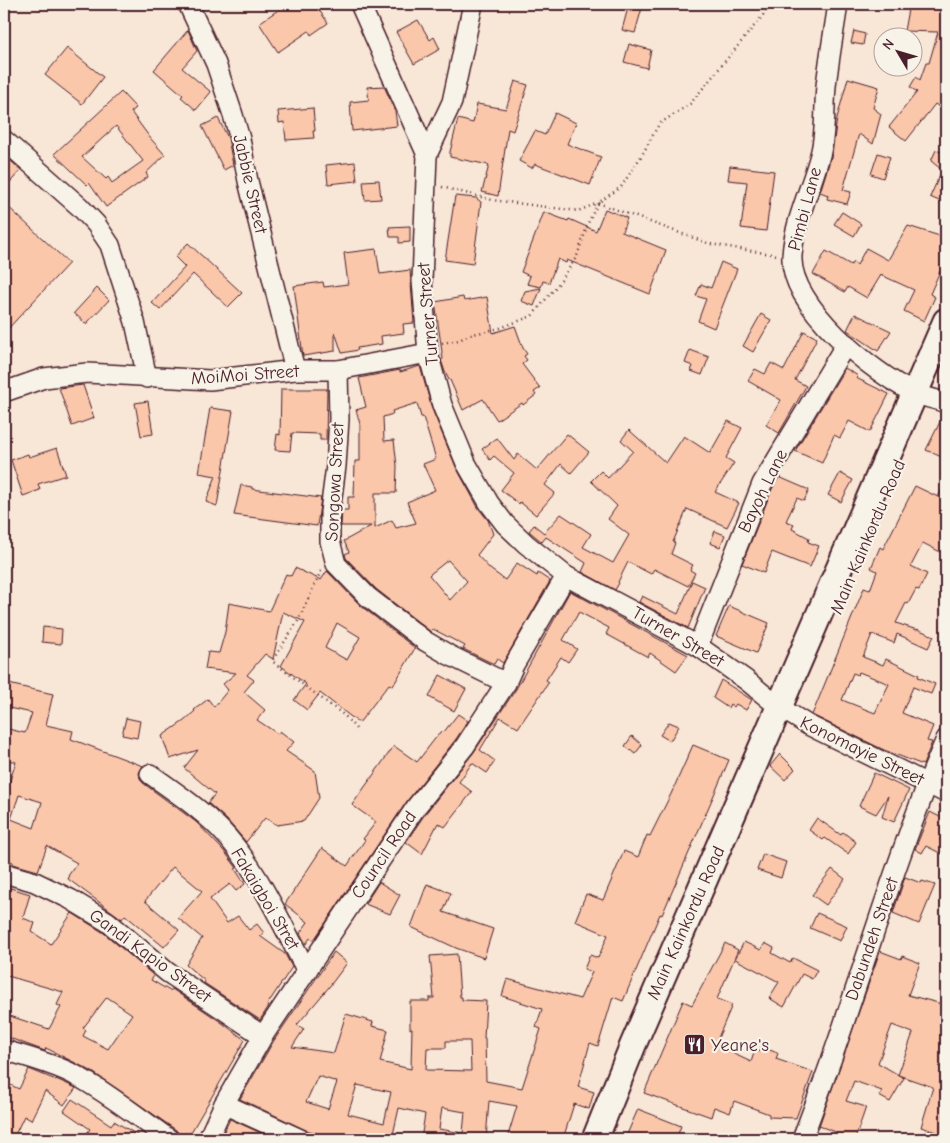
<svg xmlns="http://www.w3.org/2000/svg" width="950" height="1143" viewBox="0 0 950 1143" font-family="'Comic Neue',sans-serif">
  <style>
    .building { fill: #fac7ab; stroke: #4a1f2b; fill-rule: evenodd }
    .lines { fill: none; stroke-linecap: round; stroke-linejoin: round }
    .minor-casing { stroke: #4a1f2b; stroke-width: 22 }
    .major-casing { stroke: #4a1f2b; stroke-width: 29 }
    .path { stroke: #4a1f2b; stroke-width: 2.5; stroke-dasharray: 1 4; stroke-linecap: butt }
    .minor { stroke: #f7f3e8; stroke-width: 19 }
    .major { stroke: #f7f3e8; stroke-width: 25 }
    .labels { text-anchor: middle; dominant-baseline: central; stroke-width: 4.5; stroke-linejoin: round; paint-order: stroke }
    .street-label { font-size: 18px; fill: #4a1f2b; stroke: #f7f3e8 }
    .poi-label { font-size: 18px; fill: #4a1f2b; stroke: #f7f3e8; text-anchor: start }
  </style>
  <rect width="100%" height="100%" fill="#f8e6d6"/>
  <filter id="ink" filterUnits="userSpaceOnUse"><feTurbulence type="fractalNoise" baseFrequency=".02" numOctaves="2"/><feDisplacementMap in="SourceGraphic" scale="10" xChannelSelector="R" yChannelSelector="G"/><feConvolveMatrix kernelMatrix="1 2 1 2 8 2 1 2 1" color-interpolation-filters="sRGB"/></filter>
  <g filter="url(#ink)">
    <g class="building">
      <polygon points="287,4 315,4 328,23 311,35 309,31 278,52 259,23"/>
      <polygon points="629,4 643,4 635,33 622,30"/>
      <polygon points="909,4 946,5 946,77 942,89 946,90 946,111 935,104 906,141 889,127 917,92 910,87 916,77 920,80 926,63 929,63 938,32 904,31"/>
      <polygon points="418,20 430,40 434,37 440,49 414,64 396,32"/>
      <polygon points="188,30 197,51 182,68 211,92 196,110 181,97 183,95 154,70"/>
      <polygon points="854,31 865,34 863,45 851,43"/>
      <polygon points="629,44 651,50 647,68 624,62"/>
      <polygon points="67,48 103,77 82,104 45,75"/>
      <polygon points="848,78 879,87 873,108 881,114 873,144 859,134 843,190 851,192 847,204 827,199 828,195 820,192 832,154 837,118"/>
      <polygon points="515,81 528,85 513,131 508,129 498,196 482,192 489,165 450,157 450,152 458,119 473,123 477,104 506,109"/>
      <polygon points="384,86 395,111 397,126 352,131 350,102 369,100 367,87"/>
      <path d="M121,92L136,108L131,112L151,139L165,155L146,173L148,177L106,207L89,183L87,185L54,154ZM116,126L143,161L112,183L108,177L106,179L82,157Z"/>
      <polygon points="313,108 315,131 313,131 314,138 286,140 284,122 279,123 278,111"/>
      <polygon points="555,113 576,123 567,144 601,157 590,185 535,164 532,168 519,161 535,131 545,135"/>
      <polygon points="218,118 228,138 233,165 224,170 202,126"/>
      <polygon points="936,150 946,154 946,204 930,197 942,170 931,161"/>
      <polygon points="878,153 890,157 883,178 871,174"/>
      <polygon points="4,155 21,170 4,189"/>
      <polygon points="355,162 357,181 328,184 326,165"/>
      <polygon points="730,166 774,171 766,231 741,228 747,182 728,180"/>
      <polygon points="379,180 381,199 365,200 363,181"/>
      <polygon points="455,196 476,198 481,202 473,264 445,260"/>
      <polygon points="4,203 69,263 4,333"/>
      <polygon points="605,209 627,218 622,232 666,250 650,294 567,260 566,263 558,259 549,283 543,281 541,287 527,284 530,276 521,272 544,212 568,221 569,219 596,231"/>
      <polygon points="842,212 861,224 854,236 834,224"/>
      <polygon points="410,226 410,242 399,243 399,237 390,237 389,227"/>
      <polygon points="908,226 946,238 946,274 940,271 930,294 935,297 924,321 904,311 914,290 881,275 867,298 848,287 845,292 813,274 826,251 851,265 853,262 857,265 866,248 888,260"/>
      <polygon points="188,243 242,293 228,307 193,274 160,310 152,303 185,267 175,257"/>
      <polygon points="376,249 380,274 410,270 414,323 403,324 404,333 381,336 382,344 357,348 358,350 342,353 335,332 335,351 303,356 294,286 323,282 324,287 348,284 344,253"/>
      <polygon points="721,262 737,269 714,328 698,321 706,299 696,296 701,284 711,288"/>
      <polygon points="97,288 109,300 86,324 74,313"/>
      <polygon points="541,288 534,306 521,301 525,291"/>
      <polygon points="463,297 464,301 487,297 493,333 515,326 523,348 527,354 524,356 527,360 522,364 540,388 534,392 536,395 523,405 522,403 497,420 483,399 463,410 450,380 449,380 445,372 441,360 443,359 435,302"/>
      <polygon points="761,314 771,320 753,352 743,346"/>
      <polygon points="855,314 891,331 878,351 847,330"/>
      <polygon points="804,331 817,338 795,380 806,386 779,433 766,425 781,400 748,381 755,369 765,374 771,363 784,370"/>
      <polygon points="690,350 709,357 702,375 691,371 693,366 685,363"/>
      <path d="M420,366L432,409L456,467L479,509L488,520L493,534L477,555L490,569L505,580L517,563L537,576L538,573L550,581L503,663L497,659L494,664L463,649L465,646L433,629L431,632L376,589L346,558L345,554L349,552L344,541L371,526H341L342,510H348V497H354L355,461H360V424L356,410L366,407L359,378L400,370V372ZM417,403L421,417H423L436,459L423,464L435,490L407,502L416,523L396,528L392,520L375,528V493H396L397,466L394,440L384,441L383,417L393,414L392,411ZM448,560L467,581L450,600L429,575Z"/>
      <polygon points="845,368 858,376 856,378 889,394 870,432 849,421 840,438 834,435 822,463 795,451"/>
      <polygon points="83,385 94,418 72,426 59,388"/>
      <polygon points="281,389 327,389 326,440 320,440 320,434 292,433 290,451 275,450 277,434 280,435"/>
      <polygon points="148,401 153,434 141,436 135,403"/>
      <polygon points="210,408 233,411 217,506 206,502 216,476 199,473"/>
      <polygon points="944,414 946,414 946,459 926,450"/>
      <polygon points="728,421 742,428 726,458 734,463 715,492 739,503 727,527 687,509 673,542 675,543 671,554 693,565 690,570 695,573 688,586 654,569 651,574 628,562 618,582 619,583 615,590 582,572 586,563 546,537 542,542 529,531 534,525 544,533 561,514 591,534 583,547 613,563 629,535 608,519 617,506 591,481 601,471 608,478 633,451 621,440 629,430 666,463 684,436 710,453"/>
      <polygon points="567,434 589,452 571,473 561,464 545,485 555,493 536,515 520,502 519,504 501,490 514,473 494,456 490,460 482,449 497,438 514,460 518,454 537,470"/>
      <polygon points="57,448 66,475 38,484 40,490 23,496 11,460 28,454 29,457"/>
      <polygon points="840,473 853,480 841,502 828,495"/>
      <polygon points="779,477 809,490 804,501 797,498 786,521 794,524 792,529 809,538 808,542 819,546 810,567 772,552 764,573 742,564 772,489"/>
      <path d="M946,482V555L923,543L911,566L927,574L919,590L916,589L908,604L906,603L896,623L917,630V629L934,636L928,648L897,634L894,643L872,634L863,657L883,665L886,659L919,675L918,677L935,684L931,694L913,687L902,713L933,726L927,741L932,742L923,765L884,750L812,715L864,588L870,590L877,571L871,568L880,547L883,549L915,486L938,497ZM859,672L889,684L875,713L842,700L853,673L858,675Z"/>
      <polygon points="241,485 252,487 252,489 321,498 317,526 234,515"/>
      <polygon points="715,531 725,535 720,547 710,543"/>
      <path d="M295,568L321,580L327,571L361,606L415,648L393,686L389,684L359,723L320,693L307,710L294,700L306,684L281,666L305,622L283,612L273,659L265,654L247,675L254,680L244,692L265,710L257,720L278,734L280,731L294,742L286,751L315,771L319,798L304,821L277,825L265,818L246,842L227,820L208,803L215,794L184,768L198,750L170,759L162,736L184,721L195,711L194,710L208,699L214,707L228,690L223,684L236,673L205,669L208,652L219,653L225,632L229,603L269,611L286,574L291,576ZM337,623L360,637L347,660L325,648Z"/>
      <polygon points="692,581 705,587 688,628 639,602 642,596 678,614"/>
      <polygon points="570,591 688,655 676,671 650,653 648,657 606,634 609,628 579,612 563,640 577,649 568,662 561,657 546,680 549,682 518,728 500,717 480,750 495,761 487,773 472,763 459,782 472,792 445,827 438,823 422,854 406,842 425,814 474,752 516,689"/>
      <polygon points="729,606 769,623 756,653 716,636"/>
      <polygon points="43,627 62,629 61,644 42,642"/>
      <polygon points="440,675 466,689 454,711 429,697"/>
      <polygon points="721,680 752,700 746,710 736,704 734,707 730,704 728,708 713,698"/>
      <path d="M4,683L53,694L46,725L73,731L71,739L143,766L139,773L140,778L143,783L196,822L224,851L237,868L235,869L245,884L236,891L230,884L210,899L227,923L238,916L249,930L257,924L264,933L260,936L285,954L292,967L267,1005L269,1006L260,1020L204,983L205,981L186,965L202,938L178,918L202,891L173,867L145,901L179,930L164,947L125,915L122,919L68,879L69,877L68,876L77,863L47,846L38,871L13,864V862L4,859V791L6,792L16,762L4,759V728L25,733L32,713L4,707ZM19,795L42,802L34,828L11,819Z"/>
      <polygon points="458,714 468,721 456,739 407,801 314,940 310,938 306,944 300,933 308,922 285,904 322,848 347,866 365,840 363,839 376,822 352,805 394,746 417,762 441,731 443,733"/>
      <polygon points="126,718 140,721 137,738 122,735"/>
      <polygon points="669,722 679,726 670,741 660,735"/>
      <polygon points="632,736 642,745 635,754 625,746"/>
      <path d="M693,745L729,760L662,915L660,914L623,1001L613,997L598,1046L590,1043L578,1087L594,1092L589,1109L574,1104L563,1139H507L517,1106L489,1101L486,1139H421L425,1114L399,1108L392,1139H338L306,1130L240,1099L273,1042L334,952L347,963L329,987L297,1025L304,1029L292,1047L334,1053L346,1014L373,1022L372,1026L388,1030L380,1062L411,1069L412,1028L410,1029V1001H429V998H434L430,956L457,954L460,997H462V1000L486,1001L484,1038H485L486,1081L522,1088L541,1029L536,1027L542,1009L502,996L507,979L580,999L592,972L584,969L590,955L598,958L608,935L575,921L586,894L603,900L624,851L638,857L647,835L650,836L671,794ZM446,1041H470L471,1071L426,1070L427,1048H446ZM318,1076L337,1082L328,1109L306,1102ZM357,1085L391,1092L384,1123L348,1114ZM442,1108L465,1112L463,1133L439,1129Z"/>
      <polygon points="780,754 795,769 785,780 770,766"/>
      <polygon points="874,773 909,790 894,822 882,817 888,796 876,814 859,806"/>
      <polygon points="930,812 946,820 946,830 940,840 946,843 946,856 926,846 922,853 915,849"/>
      <polygon points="817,818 841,835 843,832 856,842 848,854 825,838 823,840 809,830"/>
      <polygon points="763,854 786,862 781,878 757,870"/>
      <polygon points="832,869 845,879 826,905 812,895"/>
      <polygon points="905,877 921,883 922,881 935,885 919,924 893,913"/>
      <polygon points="379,882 400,895 390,914 365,904"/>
      <polygon points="427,884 451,893 443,912 493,929 484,958 456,948 411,927"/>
      <path d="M4,886L30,894L23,918L35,923L32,932L51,944L72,913L104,933L154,976L151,980L170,991L172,989L221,1022L245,1040L187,1139H180L179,1134L176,1130L91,1071L46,1048L45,1051L4,1036V1014L49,1029L61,1007L57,1005L63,992L4,975ZM107,997L132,1014L108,1049L83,1036L86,1030L83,1028Z"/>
      <polygon points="817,913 847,926 840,941 810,928"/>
      <polygon points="744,942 761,950 765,943 774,948 772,953 790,963 793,958 817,970 812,979 802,974 784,1007 769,998 779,982 735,959"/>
      <polygon points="725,943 738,950 717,999 732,1005 715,1045 751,1062 755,1050 759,1052 761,1047 778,1053 776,1059 813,1072 796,1118 769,1117 769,1114 734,1101 730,1113 714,1107 711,1117 644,1093 683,1001 692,1005"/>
      <polygon points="880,951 901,959 902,956 920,963 908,995 946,1005 946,1030 942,1044 946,1045 946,1135 921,1127 933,1087 898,1075 913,1033 892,1025 878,1063 904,1078 890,1102 879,1096 882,1091 854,1081 846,1101 866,1107 855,1139 833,1139 836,1132 819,1126"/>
      <polygon points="29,1069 56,1080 56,1079 76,1088 64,1105 45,1091 31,1120 24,1116 13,1139 4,1139 4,1082 19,1089"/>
      <polygon points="72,1099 111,1125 114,1121 144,1139 83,1139 90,1129 64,1111"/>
      <polygon points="638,1109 681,1126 676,1139 625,1139"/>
      <polygon points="230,1119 274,1139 220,1139"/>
    </g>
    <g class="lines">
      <defs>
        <g id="minor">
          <polyline points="188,4 216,64 233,115 240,139 248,181 295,370"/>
          <polyline points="360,4 427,155"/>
          <polyline points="473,4 452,102 427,155 422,281 428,353 442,405 466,463 489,503 505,524 526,544 566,576 698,646 746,680 779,707 808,725 946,793"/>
          <path d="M838,4C834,31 829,59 826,86C824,107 826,130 821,151C813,185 794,220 792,256C789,306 873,373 914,393C923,397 936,399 946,403"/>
          <polyline points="4,140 80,207 96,224 110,245 135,322 147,378"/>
          <polyline points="338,370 339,419 336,466 330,512 330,541 336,564 368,597 425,641 449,655 506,683"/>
          <polyline points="4,392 44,378 87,373 210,380 295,370 338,370 428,353"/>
          <polyline points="698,646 762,484 846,344"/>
          <path d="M150,774C174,791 199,808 219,828C258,867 281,924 307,971"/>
          <polyline points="4,873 35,882 70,899 108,922 167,972 263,1036"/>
          <path d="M4,1050C27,1057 51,1063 73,1074C107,1092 138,1117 169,1139"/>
          <polyline points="224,1104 300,1139"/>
          <polyline points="208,1139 224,1104 263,1036 416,807 465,746 506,683 514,665 566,576"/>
          <path d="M802,1139C818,1097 834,1054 848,1011C879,919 908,827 946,739"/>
        </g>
        <polyline id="major" points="595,1139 633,1045 946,321"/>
      </defs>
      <use href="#minor" class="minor-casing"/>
      <use href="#major" class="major-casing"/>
      <g class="path">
        <polyline points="442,187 492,200 578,211 598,203 710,244 777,255"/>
        <polyline points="442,343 459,340 469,335 500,328 532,316 560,282 577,256 589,221 598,203 621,187 642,155 659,124 690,104 769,8 775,4"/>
        <polyline points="321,571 298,621 272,661 345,716 357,730"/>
      </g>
      <use href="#minor" class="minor"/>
      <use href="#major" class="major"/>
    </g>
  </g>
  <defs>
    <symbol id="restaurant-square" viewBox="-11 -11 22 22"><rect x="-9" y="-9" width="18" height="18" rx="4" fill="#4a1f2b" stroke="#f7f3e8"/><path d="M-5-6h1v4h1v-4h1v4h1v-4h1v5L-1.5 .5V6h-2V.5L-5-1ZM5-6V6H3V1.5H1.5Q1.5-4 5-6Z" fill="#fff"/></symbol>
  </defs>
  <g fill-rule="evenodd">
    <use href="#restaurant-square" x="682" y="1032" width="25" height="25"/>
  </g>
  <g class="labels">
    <g class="street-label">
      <text transform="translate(250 184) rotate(77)">Jabbie Street</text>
      <text transform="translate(805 209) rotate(-75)">Pimbi Lane</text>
      <text transform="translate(428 314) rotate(-95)">Turner Street</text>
      <text transform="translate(245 375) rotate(-4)">MoiMoi Street</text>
      <text transform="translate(335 482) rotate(-87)">Songowa Street</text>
      <text transform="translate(763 491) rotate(-64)">Bayoh Lane</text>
      <text transform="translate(868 537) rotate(-67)">Main Kainkordu Road</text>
      <text transform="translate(678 637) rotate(30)">Turner Street</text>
      <text transform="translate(862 751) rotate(26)">Konomayie Street</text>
      <text transform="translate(384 855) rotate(-56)">Council Road</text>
      <text transform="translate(265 899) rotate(59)">Fakaigboi Stret</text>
      <text transform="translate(686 923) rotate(-66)">Main Kainkordu Road</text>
      <text transform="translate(872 939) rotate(-71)">Dabundeh Street</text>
      <text transform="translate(150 956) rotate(36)">Gandi Kapio Street</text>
    </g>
    <g class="poi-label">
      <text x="711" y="1045">Yeane's</text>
    </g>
  </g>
  <rect width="950" height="1143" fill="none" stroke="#f7f3e8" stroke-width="20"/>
  <rect x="10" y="10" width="930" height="1123" fill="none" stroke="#4a1f2b" stroke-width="2" filter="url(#ink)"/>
  <g transform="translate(898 52) rotate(308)"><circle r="24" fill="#f7f3e8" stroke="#b29e9c"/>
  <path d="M0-4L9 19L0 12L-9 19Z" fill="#4a1f2b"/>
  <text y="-8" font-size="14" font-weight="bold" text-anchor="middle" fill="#4a1f2b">N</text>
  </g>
</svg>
